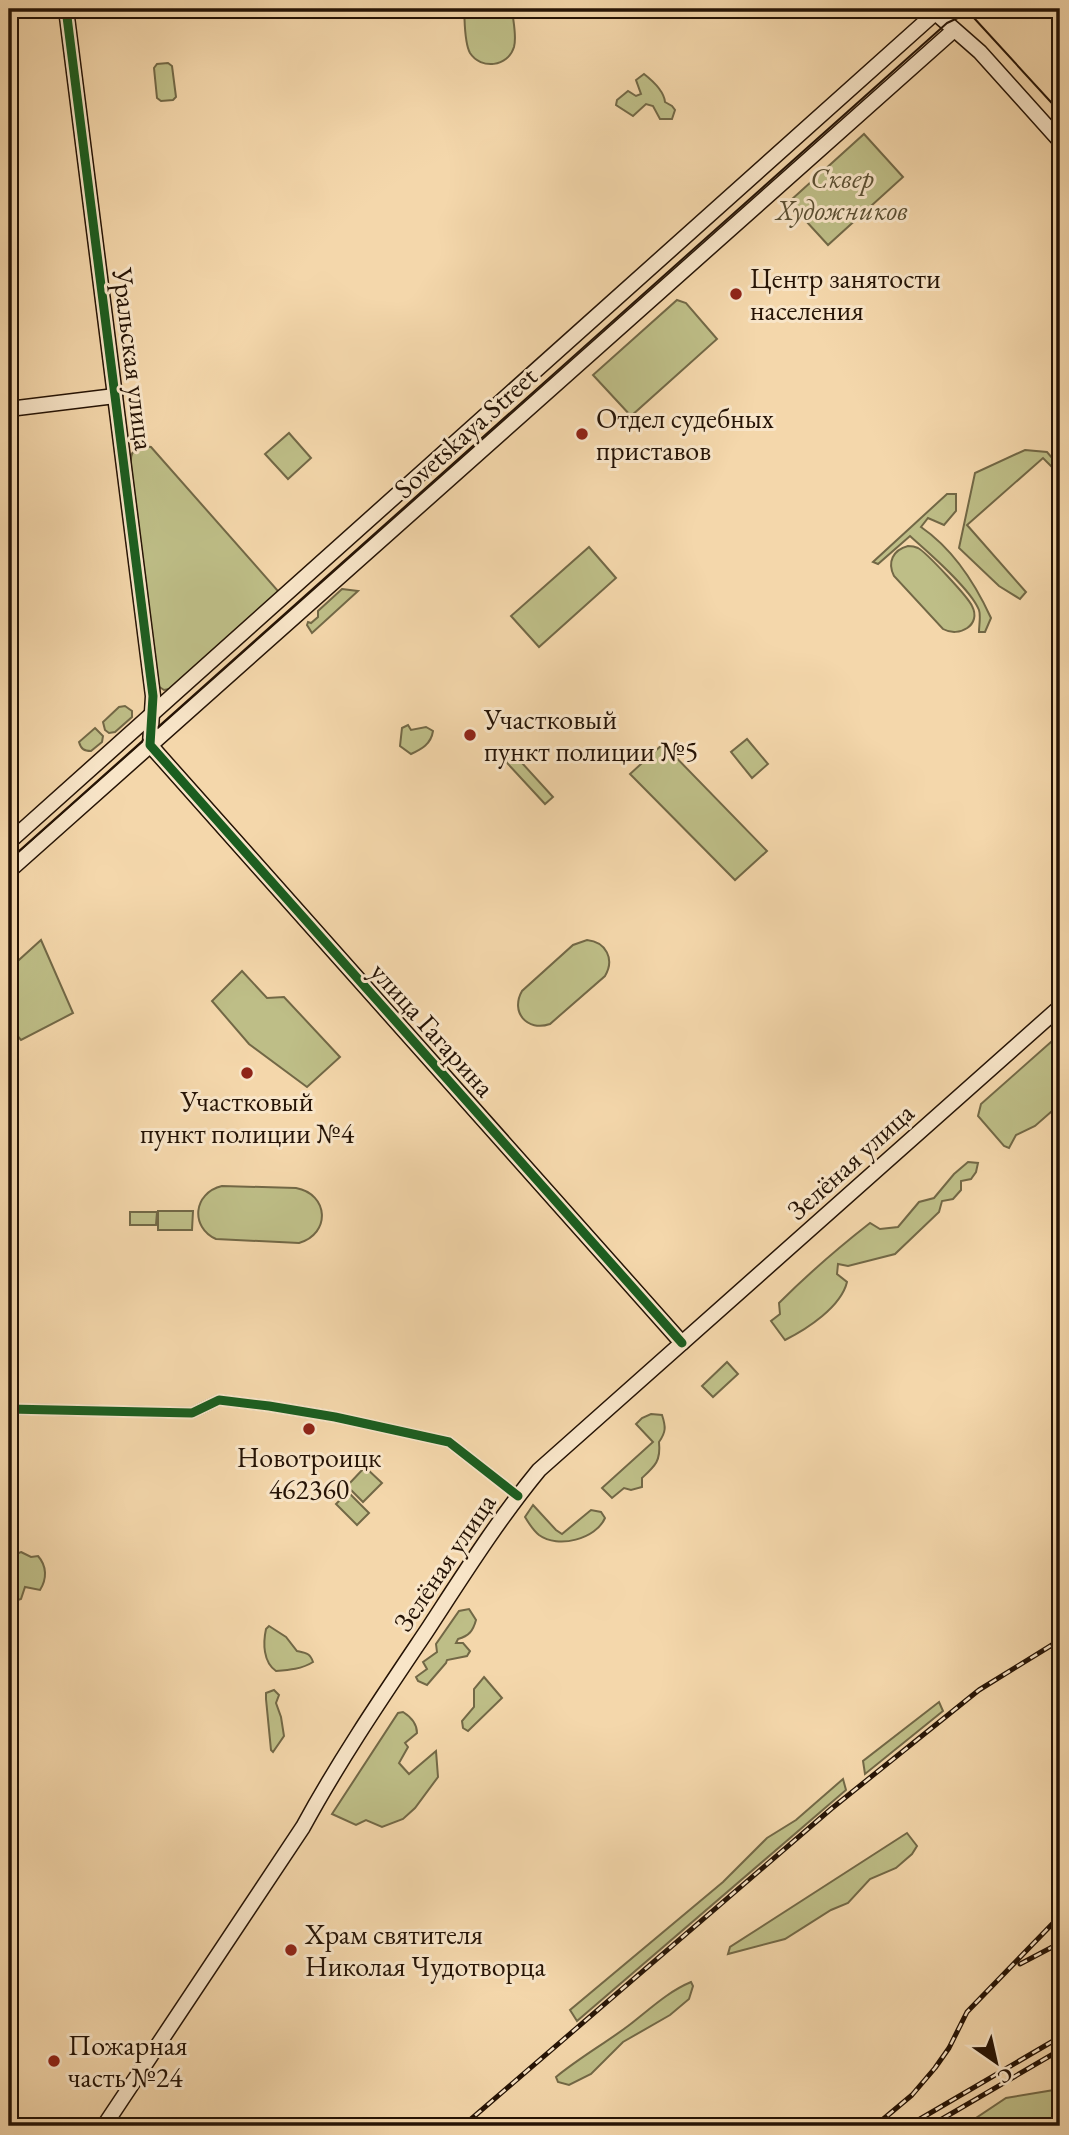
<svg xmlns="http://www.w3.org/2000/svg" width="1069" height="2135" viewBox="0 0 1069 2135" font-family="'EB Garamond',serif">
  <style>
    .green { fill: #bebe87; stroke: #726846; stroke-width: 2 }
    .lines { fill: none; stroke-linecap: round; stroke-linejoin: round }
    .street-casing { stroke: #59442e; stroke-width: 12 }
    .secondary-casing { stroke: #251305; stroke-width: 17 }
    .street { stroke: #f8e5c8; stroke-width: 10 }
    .secondary { stroke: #f8e5c8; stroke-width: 14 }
    .tram { stroke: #251305; stroke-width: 2 }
    .rail-casing { stroke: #251305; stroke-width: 5 }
    .rail { stroke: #f8e5c8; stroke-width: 2.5; stroke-dasharray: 8; stroke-linecap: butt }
    .cycleway-casing { stroke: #f8e5c8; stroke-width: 13 }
    .cycleway { stroke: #1b5e20; stroke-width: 9 }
    .poi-dot { fill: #8f2418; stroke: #f8e5c8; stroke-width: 2.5 }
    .labels { text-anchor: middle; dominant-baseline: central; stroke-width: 6; stroke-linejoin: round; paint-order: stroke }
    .park-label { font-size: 28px; font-style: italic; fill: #5b4f32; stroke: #f8e5c8 }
    .poi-label { font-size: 28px; fill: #251305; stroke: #f8e5c8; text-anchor: start }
    .street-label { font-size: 28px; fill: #251305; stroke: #f8e5c8 }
  </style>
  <rect width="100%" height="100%" fill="#f4d7ab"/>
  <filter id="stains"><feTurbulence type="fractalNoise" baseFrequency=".00286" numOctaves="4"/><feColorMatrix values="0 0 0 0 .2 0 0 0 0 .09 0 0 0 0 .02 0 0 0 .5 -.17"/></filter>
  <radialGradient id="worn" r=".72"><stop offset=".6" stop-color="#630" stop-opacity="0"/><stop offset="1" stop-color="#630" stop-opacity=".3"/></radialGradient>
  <g class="green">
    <path d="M464,9H512C513,21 517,36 514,47C508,67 481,70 470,53C464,42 465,21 464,9Z"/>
    <polygon points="168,63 172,66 176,97 173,100 161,101 157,98 154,68 157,64"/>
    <path d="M644,74C653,81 664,91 665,102L672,106L675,110L672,119H660L653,106L646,104L633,116L616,105L617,100L628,91L636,96L641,94L636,80Z"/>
    <polygon points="864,134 903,177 828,245 794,208 791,200"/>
    <polygon points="677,300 686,303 717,339 631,416 593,375"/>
    <polygon points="289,433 311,458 288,479 265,454"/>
    <path d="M143,446L151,447L278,591L277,597L174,688L164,690L158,686L131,467C130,456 131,449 143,446Z"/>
    <polygon points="1025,450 1047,452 1060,467 1060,475 1043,458 967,525 1026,592 1020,599 999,586 959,548 975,473"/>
    <path d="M947,494H956V511L944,525L928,518L921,527C953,549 975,583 991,618L985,632H979C979,625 981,616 979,610C971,589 927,551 910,536L878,564L873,562Z"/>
    <path d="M908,546C912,546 914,546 918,548C927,553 968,597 972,606C982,625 959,638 943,629L894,576C887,562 893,550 908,546Z"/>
    <polygon points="589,547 616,578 539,647 511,616"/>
    <polygon points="342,589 358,591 312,633 307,625 308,622 311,623 318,617 318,611"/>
    <polygon points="125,706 132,711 132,717 115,732 109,733 105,730 103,722 119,707"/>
    <path d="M408,725L411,730L426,727L433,731C431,744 422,749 411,754L400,746L402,728Z"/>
    <path d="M95,728L103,736L102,742L91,751C84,751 81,749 79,742Z"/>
    <polygon points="747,739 768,764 752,778 731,752"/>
    <polygon points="663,744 767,851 735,880 630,774"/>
    <polygon points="503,747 512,752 553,797 545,804 497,752"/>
    <polygon points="41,940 73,1013 21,1040 9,1026 9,969"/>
    <path d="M587,940C606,942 615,959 605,976L550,1024C527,1032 510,1012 522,991L573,945Z"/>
    <polygon points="242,971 267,998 284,997 340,1057 307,1087 249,1044 212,1001"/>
    <polygon points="1060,1034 1060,1104 1035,1126 1016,1135 1009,1148 1004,1146 978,1116 981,1104"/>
    <path d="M968,1162L978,1163L976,1172L971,1179L961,1181V1190L953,1199L942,1201L939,1212L895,1254L848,1266L838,1264L837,1274L847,1282C841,1307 807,1329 785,1340L771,1321L780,1314L779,1303C808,1274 838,1248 870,1223L880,1229L898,1227L919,1202L934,1198L954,1174Z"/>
    <path d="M222,1186L296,1188C329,1194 331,1234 299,1243L216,1239C190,1227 193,1193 222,1186Z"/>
    <polygon points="158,1211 193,1211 192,1230 158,1230"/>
    <polygon points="130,1212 157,1212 156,1225 130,1225"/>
    <polygon points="727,1362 738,1374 713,1397 702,1386"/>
    <path d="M651,1414L662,1415C666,1427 666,1432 659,1442C661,1461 655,1466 642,1478V1487L631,1490L624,1488L612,1498L602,1488L653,1442L636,1424L642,1418Z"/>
    <polygon points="365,1467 382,1483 363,1502 347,1486"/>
    <polygon points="348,1492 369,1513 357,1525 336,1504"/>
    <path d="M533,1505L556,1530L562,1534L591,1510L601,1512L605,1518C596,1539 558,1549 539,1535C534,1531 528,1522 525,1517Z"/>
    <path d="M21,1552L31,1557L38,1556C47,1566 47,1579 40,1590L25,1587L21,1599L9,1603V1561L11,1556Z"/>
    <path d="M469,1609L476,1620C473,1631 469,1636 458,1639L456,1643H463L470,1651L467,1656L447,1660L446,1663L427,1685L418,1681L416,1677L427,1669L423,1662L437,1652L436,1644L459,1611Z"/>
    <path d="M269,1626L286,1637L297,1651C306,1653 310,1653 313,1662C302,1669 289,1670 276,1671C263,1662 263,1643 266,1629Z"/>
    <polygon points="484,1677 502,1698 468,1731 463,1728 462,1721 474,1707 474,1689"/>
    <polygon points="274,1690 279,1695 276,1703 281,1717 284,1736 273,1752 271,1750 266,1699 266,1693"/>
    <polygon points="939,1702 943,1711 865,1774 863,1761"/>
    <path d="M403,1712C411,1717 417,1723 417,1733L405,1743L408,1747L399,1763L409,1774L436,1751L438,1777L415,1808L403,1819L382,1827L366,1820L356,1825L332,1814L398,1713Z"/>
    <polygon points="843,1779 846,1790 577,2021 570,2010 723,1882 767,1838 796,1820"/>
    <polygon points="907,1833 917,1846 912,1854 896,1868 870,1879 848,1903 831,1910 785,1939 728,1954 730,1947"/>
    <path d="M691,1982L693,1986L689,1999L670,2015L623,2042L591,2074L569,2085L558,2082L556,2077C579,2058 604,2044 628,2026C649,2010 667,1992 691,1982Z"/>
    <polygon points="1060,2089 1060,2126 964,2126 1006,2098"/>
  </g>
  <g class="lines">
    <defs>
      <polyline id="street" points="9,1409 192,1413 219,1400 269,1406 335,1417 449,1442 518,1496"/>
      <g id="secondary">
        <polyline points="66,9 153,696 150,745"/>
        <polyline points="931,9 980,52 1060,141"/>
        <polyline points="9,409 115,396"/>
        <polyline points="150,745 682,1343"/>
        <polyline points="9,842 935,13"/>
        <polyline points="9,871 954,30"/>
        <path d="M104,2126L303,1827C340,1759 383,1696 426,1632C462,1577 497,1521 539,1470L1060,1007"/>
      </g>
    </defs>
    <use href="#street" class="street-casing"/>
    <use href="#secondary" class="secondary-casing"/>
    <use href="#street" class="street"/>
    <use href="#secondary" class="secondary"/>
    <polyline class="tram" points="9,860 947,23 964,15 974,18 1060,112"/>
    <defs>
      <g id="rail">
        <polyline points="1020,1964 1060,1943"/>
        <polyline points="463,2126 831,1809 979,1690 1060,1640"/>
        <polyline points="875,2126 912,2095 935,2068 949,2048 967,2012 1060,1916"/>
        <polyline points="908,2126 1060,2037"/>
        <polyline points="930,2126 1060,2050"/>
      </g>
    </defs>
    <use href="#rail" class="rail-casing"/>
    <use href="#rail" class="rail"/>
    <defs>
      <g id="cycleway">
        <polyline points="66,9 153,696 150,745 682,1343"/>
        <polyline points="9,1409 192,1413 219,1400 269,1406 335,1417 449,1442 518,1496"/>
      </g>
    </defs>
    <use href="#cycleway" class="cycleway-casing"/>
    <use href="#cycleway" class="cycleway"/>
  </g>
  <g class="poi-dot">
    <circle cx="736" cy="294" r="7"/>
    <circle cx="582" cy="434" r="7"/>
    <circle cx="470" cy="735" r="7"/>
    <circle cx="247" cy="1073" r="7"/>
    <circle cx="309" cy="1429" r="7"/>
    <circle cx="291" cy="1950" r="7"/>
    <circle cx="54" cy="2061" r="7"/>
  </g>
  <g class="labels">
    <g class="park-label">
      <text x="842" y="178">Сквер<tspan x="842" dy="32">Художников</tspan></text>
    </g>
    <g class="poi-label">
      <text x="750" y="278">Центр занятости<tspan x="750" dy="32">населения</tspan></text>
      <text x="596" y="418">Отдел судебных<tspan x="596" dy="32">приставов</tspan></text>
      <text x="484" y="719">Участковый<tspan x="484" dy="32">пункт полиции №5</tspan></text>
      <text x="247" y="1101" text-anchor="middle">Участковый<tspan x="247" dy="32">пункт полиции №4</tspan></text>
      <text x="309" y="1457" text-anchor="middle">Новотроицк<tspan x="309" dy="32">462360</tspan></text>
      <text x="305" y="1934">Храм святителя<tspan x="305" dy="32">Николая Чудотворца</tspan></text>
      <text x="68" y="2045">Пожарная<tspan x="68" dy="32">часть №24</tspan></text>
    </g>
    <g class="street-label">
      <text transform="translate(134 359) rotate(83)">Уральская улица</text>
      <text transform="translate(465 432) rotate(-42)">Sovetskaya Street</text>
      <text transform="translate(433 1029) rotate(48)">улица Гагарина</text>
      <text transform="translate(850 1161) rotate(-42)">Зелёная улица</text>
      <text transform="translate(444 1562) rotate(-56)">Зелёная улица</text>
    </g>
  </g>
  <rect width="1069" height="2135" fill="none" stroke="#f4d7ab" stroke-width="35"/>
  <rect x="10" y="10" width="1048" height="2114" fill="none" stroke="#251305" stroke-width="3.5"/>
  <rect x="18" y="18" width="1034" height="2100" fill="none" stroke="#251305" stroke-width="2"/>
  <g transform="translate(996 2062) rotate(146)" stroke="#f8e5c8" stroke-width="5" paint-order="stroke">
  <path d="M0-5L12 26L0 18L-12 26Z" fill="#251305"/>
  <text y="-10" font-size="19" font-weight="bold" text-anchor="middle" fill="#251305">С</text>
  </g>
  <rect width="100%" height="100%" filter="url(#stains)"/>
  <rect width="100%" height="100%" fill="url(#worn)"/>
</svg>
